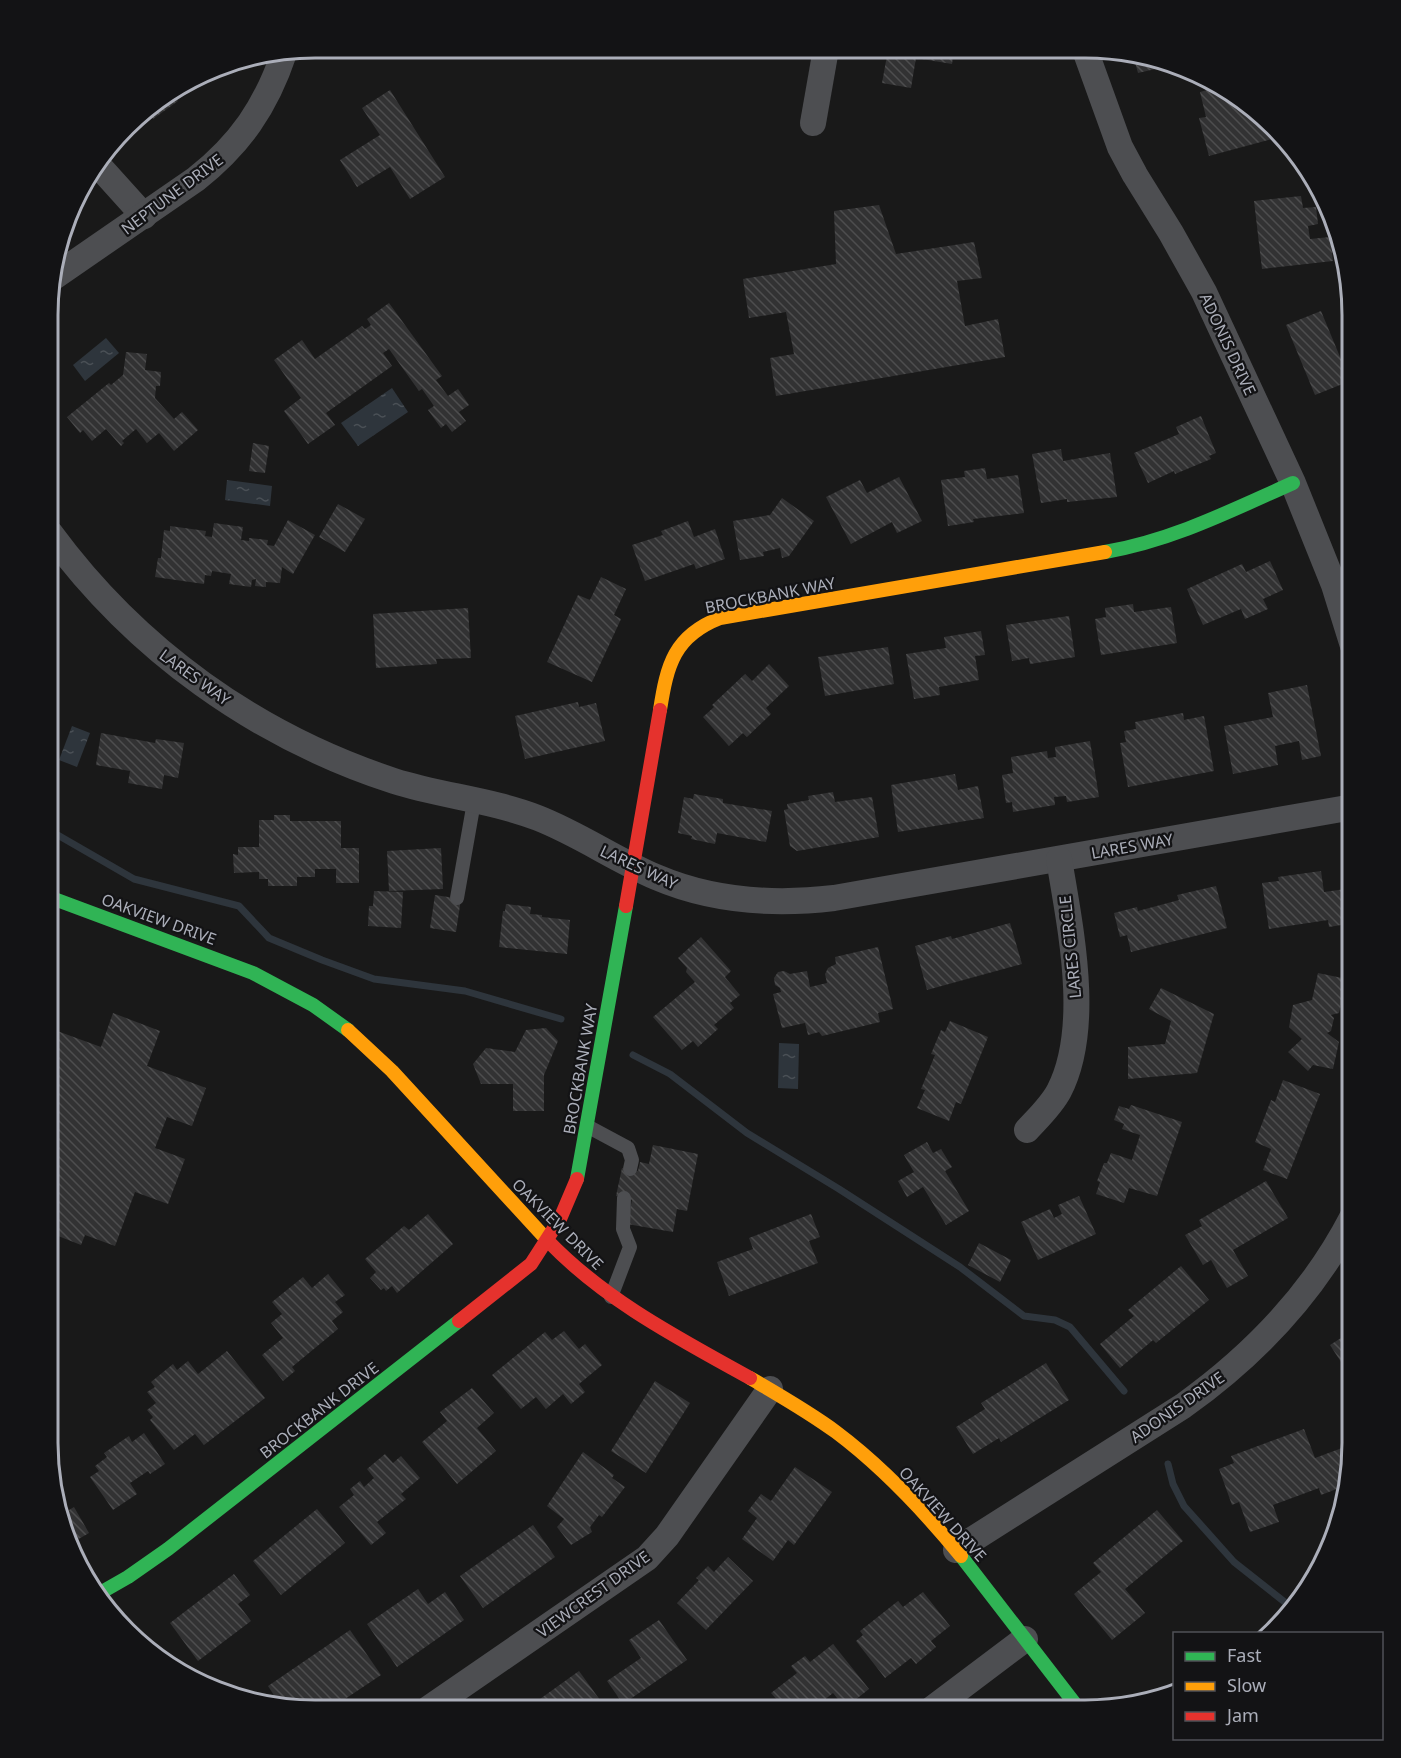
<svg xmlns="http://www.w3.org/2000/svg" width="1401" height="1758" viewBox="0 0 1401 1758" font-family="'Noto Sans',sans-serif">
  <style>
    .water { fill: url(#water-ripples) }
    .lines { fill: none; stroke-linecap: round; stroke-linejoin: round }
    .stream { stroke: #2e353c; stroke-width: 7 }
    .building { fill: url(#building-back-hatch) }
    .lane { stroke: #4d4e51; stroke-width: 14 }
    .street { stroke: #4d4e51; stroke-width: 26 }
    .fast { stroke: #30b455; stroke-width: 14 }
    .slow { stroke: #ff9f0a; stroke-width: 14 }
    .jam { stroke: #e5322d; stroke-width: 14 }
    .labels { text-anchor: middle; dominant-baseline: central; stroke-width: 4.5; stroke-linejoin: round; paint-order: stroke }
    .street-label { font-size: 16px; fill: #abaeb9; stroke: #131315 }
    .rim { fill: none; stroke: #abaeb9; stroke-width: 3 }
  </style>
  <defs>
    <pattern id="water-ripples" width="26" height="14" patternUnits="userSpaceOnUse" patternTransform="scale(1.5)"><rect width="26" height="14" fill="#2e353c"/><path d="M2 4q2-2 4 0t4 0M15 11q2-2 4 0t4 0" fill="none" stroke="#4a5056"/></pattern>
    <pattern id="building-back-hatch" width="6" height="6" patternUnits="userSpaceOnUse" patternTransform="scale(1.5)"><rect width="6" height="6" fill="#323233"/><path d="M-1 5l2 2M0 0l6 6M5-1l2 2" fill="none" stroke="#4d4d4e"/></pattern>
  </defs>
  <rect width="100%" height="100%" fill="#191919"/>
  <g class="water">
    <polygon points="106,338 119,353 85,381 73,365"/>
    <polygon points="392,388 408,412 358,446 341,423"/>
    <polygon points="227,480 272,486 270,506 225,500"/>
    <polygon points="72,726 90,733 77,767 59,760"/>
    <polygon points="779,1043 799,1044 798,1089 778,1088"/>
  </g>
  <g class="lines">
    <g class="stream">
      <polyline points="49,830 134,879 239,906 269,938 322,960 374,979 465,991 561,1019"/>
      <polyline points="633,1055 670,1074 747,1133 839,1189 960,1267 1024,1316 1055,1320 1070,1327 1124,1391"/>
      <polyline points="1168,1464 1173,1484 1184,1506 1234,1562 1291,1607"/>
    </g>
  </g>
  <g class="building">
    <polygon points="888,50 954,50 952,64 916,58 911,88 882,83"/>
    <polygon points="1133,55 1135,56 1164,67 1138,73"/>
    <polygon points="202,78 203,79 176,99 178,101 153,119 146,110"/>
    <polygon points="1218,87 1234,93 1276,138 1209,156 1199,118 1206,117 1200,92"/>
    <polygon points="390,90 445,177 410,199 390,167 357,187 340,160 380,135 362,108"/>
    <polygon points="1301,196 1303,208 1316,207 1318,224 1308,226 1310,239 1330,237 1333,261 1262,269 1254,201"/>
    <polygon points="879,205 896,254 974,242 982,278 957,281 965,326 998,319 1005,357 776,396 770,358 794,354 786,312 749,318 743,279 836,264 834,211"/>
    <polygon points="389,303 442,376 436,380 448,396 458,389 469,405 459,412 466,421 452,432 446,424 441,428 428,410 434,406 422,389 419,391 389,349 383,353 392,366 326,413 335,425 308,444 284,411 301,398 274,360 302,340 315,359 362,326 365,329 371,325 367,319"/>
    <polygon points="1321,311 1350,381 1315,395 1286,325"/>
    <polygon points="126,352 147,354 145,370 161,372 160,386 156,386 155,398 174,419 182,412 198,430 174,451 159,433 147,443 136,429 122,441 124,443 121,446 106,429 92,441 83,430 80,433 67,417 109,383 111,385 123,375"/>
    <polygon points="1201,416 1216,453 1209,456 1211,459 1175,474 1174,471 1148,483 1134,453 1179,434 1176,427"/>
    <polygon points="1353,437 1353,461 1344,441"/>
    <polygon points="253,443 269,446 265,473 249,471"/>
    <polygon points="1061,449 1063,461 1110,453 1117,497 1067,502 1067,499 1041,503 1032,454"/>
    <polygon points="985,468 987,479 1018,475 1024,513 973,519 974,522 948,526 941,480 965,477 964,471"/>
    <polygon points="899,477 922,521 897,533 892,522 851,544 826,497 860,480 867,493"/>
    <polygon points="782,498 814,521 789,556 782,558 780,548 763,552 764,556 740,560 733,521 770,515"/>
    <polygon points="338,504 365,519 345,552 319,537"/>
    <polygon points="288,520 315,535 293,574 282,567 280,583 266,582 266,587 255,586 256,579 252,580 251,587 229,584 231,574 212,571 211,576 205,575 204,584 155,577 158,558 161,558 164,530 170,531 170,526 206,531 205,536 212,537 214,523 243,527 241,540 249,541 249,538 268,540 267,545 274,546"/>
    <polygon points="688,521 694,537 715,529 725,559 696,569 694,564 645,581 632,545 663,535 661,531"/>
    <polygon points="1270,561 1283,590 1263,599 1268,609 1245,619 1241,609 1203,625 1187,589 1242,564 1246,572"/>
    <polygon points="601,577 626,589 614,615 621,619 592,682 547,662 578,595 590,600"/>
    <polygon points="1133,604 1134,612 1171,607 1177,643 1101,655 1095,619 1106,617 1105,608"/>
    <polygon points="468,608 471,658 436,659 437,664 376,668 373,614"/>
    <polygon points="1069,616 1075,657 1030,664 1029,658 1012,661 1006,625"/>
    <polygon points="981,631 985,655 975,656 979,680 939,687 940,695 914,699 906,654 946,648 944,637"/>
    <polygon points="888,647 894,684 825,696 818,657"/>
    <polygon points="769,664 789,686 766,708 771,714 747,737 743,733 729,746 703,717 714,707 712,705 745,674 752,681"/>
    <polygon points="1307,685 1321,756 1302,760 1299,741 1275,746 1278,765 1233,774 1224,726 1273,717 1268,693"/>
    <polygon points="578,702 579,707 596,703 605,741 525,759 515,716"/>
    <polygon points="1183,713 1184,720 1204,716 1214,771 1128,787 1120,743 1126,742 1124,731 1136,729 1135,722"/>
    <polygon points="101,733 155,743 156,739 184,743 178,778 164,775 162,789 128,783 130,771 96,765"/>
    <polygon points="1090,741 1099,797 1067,802 1066,796 1054,797 1055,805 1013,812 1012,802 1006,803 1002,775 1013,773 1011,757 1047,751 1048,758 1056,757 1055,747"/>
    <polygon points="955,774 958,790 978,786 984,818 898,832 891,785"/>
    <polygon points="833,792 835,802 872,797 879,837 797,851 790,846 784,810 788,809 787,804 809,800 808,796"/>
    <polygon points="694,794 723,799 723,803 772,811 766,842 717,833 715,844 691,839 692,836 678,833 684,797 693,799"/>
    <polygon points="274,815 290,815 290,821 341,821 341,848 359,848 359,883 336,883 336,869 315,869 315,877 297,877 297,886 268,886 268,879 259,879 259,872 234,873 233,854 238,855 238,847 259,847 259,820 274,820"/>
    <polygon points="441,848 443,889 389,891 387,851"/>
    <polygon points="1321,871 1324,892 1353,888 1353,923 1329,927 1328,920 1269,929 1262,883 1279,881 1278,877"/>
    <polygon points="1216,886 1227,928 1131,952 1127,935 1120,937 1114,913 1137,907 1138,911 1179,900 1177,895"/>
    <polygon points="374,891 403,892 401,928 368,926 369,906 373,906"/>
    <polygon points="435,895 461,899 456,932 430,928"/>
    <polygon points="506,904 531,907 530,914 542,915 542,917 570,920 567,954 499,947 503,911 505,911"/>
    <polygon points="1010,923 1022,964 927,990 915,946 951,936 952,939"/>
    <polygon points="701,937 731,971 725,977 740,995 730,1003 734,1008 714,1025 718,1029 698,1047 693,1041 682,1050 653,1017 695,982 686,972 687,968 678,958"/>
    <polygon points="878,947 893,1009 878,1013 880,1022 822,1036 819,1032 808,1035 805,1023 782,1028 773,994 781,992 780,988 775,985 774,978 778,972 784,971 790,974 807,971 810,987 827,983 825,974 828,968 836,964 835,957"/>
    <polygon points="1318,973 1347,979 1339,1013 1331,1015 1334,1018 1331,1031 1327,1033 1339,1042 1333,1069 1313,1065 1308,1071 1288,1052 1302,1039 1289,1027 1293,1005 1312,1000"/>
    <polygon points="1161,988 1214,1014 1197,1073 1128,1079 1128,1047 1165,1044 1171,1021 1149,1009"/>
    <polygon points="113,1013 160,1031 147,1066 206,1088 192,1126 167,1117 155,1148 185,1159 168,1204 135,1192 115,1246 85,1235 81,1245 48,1232 49,1086 52,1077 49,1075 49,1028 101,1047"/>
    <polygon points="950,1021 988,1037 961,1104 956,1102 949,1121 917,1108 925,1090 921,1089 935,1055 931,1054 941,1030 945,1032"/>
    <polygon points="546,1028 558,1041 544,1075 544,1111 513,1111 513,1084 481,1084 473,1064 486,1048 515,1052 526,1030"/>
    <polygon points="1283,1080 1320,1094 1287,1179 1263,1170 1271,1149 1255,1142 1271,1100 1275,1102"/>
    <polygon points="1131,1105 1182,1122 1157,1196 1129,1188 1124,1203 1096,1194 1100,1182 1097,1181 1104,1163 1107,1163 1111,1153 1132,1160 1140,1135 1122,1129 1124,1124 1114,1120 1119,1106 1129,1109"/>
    <polygon points="927,1142 933,1153 941,1149 952,1167 945,1171 969,1211 946,1225 923,1187 907,1197 898,1181 914,1172 904,1155"/>
    <polygon points="653,1145 698,1154 687,1211 677,1209 673,1232 627,1224 632,1200 616,1196 622,1168 638,1171 640,1162 649,1164"/>
    <polygon points="1266,1181 1288,1218 1233,1250 1248,1276 1227,1288 1211,1260 1203,1265 1185,1235 1202,1226 1199,1220"/>
    <polygon points="1079,1196 1096,1234 1038,1260 1021,1222 1050,1209 1054,1218 1062,1214 1058,1205"/>
    <polygon points="428,1214 453,1244 397,1293 392,1286 386,1291 384,1288 381,1290 370,1278 376,1272 365,1259 404,1226 409,1230"/>
    <polygon points="811,1214 820,1237 809,1241 818,1263 729,1296 717,1262 753,1249 749,1238"/>
    <polygon points="979,1243 1011,1260 1000,1282 968,1265"/>
    <polygon points="1181,1266 1209,1300 1156,1343 1153,1340 1120,1368 1100,1344 1134,1316 1128,1310"/>
    <polygon points="328,1274 345,1295 335,1302 343,1312 332,1321 338,1329 292,1367 295,1371 283,1381 262,1355 283,1338 271,1323 282,1314 272,1302 303,1277 312,1288"/>
    <polygon points="564,1331 579,1349 585,1344 602,1365 579,1384 585,1392 571,1404 563,1394 546,1409 536,1397 521,1409 492,1375 545,1332 552,1340"/>
    <polygon points="1352,1331 1352,1379 1330,1345"/>
    <polygon points="227,1351 265,1398 204,1445 195,1434 174,1450 150,1420 153,1417 147,1410 156,1403 147,1392 155,1387 151,1382 173,1364 177,1370 188,1361 198,1374"/>
    <polygon points="1046,1363 1069,1400 1001,1442 999,1438 973,1454 956,1427 985,1409 981,1403"/>
    <polygon points="655,1381 690,1403 646,1473 611,1451"/>
    <polygon points="472,1388 494,1413 477,1428 496,1451 457,1484 422,1442 447,1421 440,1412"/>
    <polygon points="1304,1429 1315,1458 1342,1448 1350,1471 1347,1485 1321,1495 1319,1488 1273,1505 1279,1522 1250,1532 1239,1502 1232,1505 1219,1469 1234,1463 1231,1456"/>
    <polygon points="144,1433 165,1464 150,1474 148,1471 130,1483 137,1494 113,1510 90,1477 99,1471 95,1466 107,1457 104,1453 129,1436 132,1442"/>
    <polygon points="583,1452 614,1475 612,1478 625,1487 602,1517 599,1515 590,1527 592,1532 571,1545 557,1527 564,1519 547,1506"/>
    <polygon points="385,1454 393,1463 401,1456 420,1478 401,1494 406,1499 377,1522 386,1533 371,1545 339,1507 354,1495 350,1489 360,1481 364,1487 374,1478 367,1469"/>
    <polygon points="795,1467 832,1492 794,1545 788,1540 773,1561 742,1539 757,1518 748,1511 761,1494 771,1501"/>
    <polygon points="74,1507 89,1533 70,1544 59,1516"/>
    <polygon points="317,1509 345,1543 281,1595 253,1561"/>
    <polygon points="1157,1510 1183,1541 1125,1589 1145,1613 1112,1640 1074,1594 1101,1572 1093,1563"/>
    <polygon points="533,1525 555,1557 483,1608 460,1576"/>
    <polygon points="728,1557 753,1581 706,1630 677,1603 699,1580 696,1578 708,1566 714,1572"/>
    <polygon points="234,1574 250,1595 238,1604 251,1621 198,1661 170,1623"/>
    <polygon points="418,1589 428,1604 445,1592 464,1620 397,1667 367,1624"/>
    <polygon points="923,1592 950,1626 931,1641 936,1647 916,1664 911,1658 885,1678 856,1641 863,1635 860,1631 898,1601 903,1607"/>
    <polygon points="659,1620 687,1660 623,1704 607,1681 641,1658 629,1640"/>
    <polygon points="350,1630 381,1675 330,1709 297,1709 281,1706 268,1686"/>
    <polygon points="833,1644 869,1689 845,1708 833,1693 813,1709 785,1709 771,1693 797,1673 791,1666 805,1656 810,1662"/>
    <polygon points="579,1671 600,1700 587,1709 526,1709"/>
  </g>
  <g class="lines">
    <g class="lane">
      <polyline points="457,898 474,802"/>
      <polyline points="587,1126 628,1148 632,1160 630,1169"/>
      <polyline points="611,1297 630,1247 623,1229 624,1198"/>
    </g>
    <g class="street">
      <polyline points="1085,50 1120,147 1135,175 1171,233 1204,292 1293,483 1334,585 1353,646"/>
      <polyline points="813,123 826,49"/>
      <polyline points="98,165 144,216"/>
      <path d="M51,279L196,179C240,144 266,107 284,53"/>
      <path d="M50,533C136,650 256,736 394,781C441,796 492,800 538,818C579,834 616,860 656,877C712,901 774,905 834,898L1353,807"/>
      <path d="M1027,1130C1038,1118 1051,1106 1059,1091C1092,1027 1070,927 1059,859"/>
      <path d="M956,1550L1183,1406C1253,1356 1313,1294 1353,1216"/>
      <polyline points="428,1709 647,1558 667,1536 770,1389"/>
      <polyline points="932,1709 1025,1639"/>
    </g>
    <g class="fast">
      <path d="M1105,552C1173,540 1230,511 1293,483"/>
      <polyline points="49,897 253,973 313,1005 348,1030"/>
      <polyline points="577,1179 626,906"/>
      <polyline points="961,1556 1079,1709"/>
      <polyline points="100,1593 128,1577 168,1549 459,1321"/>
    </g>
    <g class="slow">
      <path d="M660,710C667,665 674,636 720,618L1105,552"/>
      <polyline points="348,1030 392,1071 548,1241"/>
      <path d="M750,1378C779,1395 809,1412 836,1432C884,1468 924,1511 961,1556"/>
    </g>
    <g class="jam">
      <polyline points="626,906 660,710"/>
      <path d="M548,1241C606,1301 678,1338 750,1378"/>
      <polyline points="459,1321 531,1264 560,1219 577,1179"/>
    </g>
  </g>
  <g class="labels">
    <g class="street-label">
      <text transform="translate(172 194) rotate(-37)">NEPTUNE DRIVE</text>
      <text transform="translate(1228 344) rotate(65)">ADONIS DRIVE</text>
      <text transform="translate(770 595) rotate(-11)">BROCKBANK WAY</text>
      <text transform="translate(195 677) rotate(36)">LARES WAY</text>
      <text transform="translate(1132 846) rotate(-10)">LARES WAY</text>
      <text transform="translate(639 867) rotate(25)">LARES WAY</text>
      <text transform="translate(159 919) rotate(20)">OAKVIEW DRIVE</text>
      <text transform="translate(1070 947) rotate(-96)">LARES CIRCLE</text>
      <text transform="translate(580 1069) rotate(-80)">BROCKBANK WAY</text>
      <text transform="translate(558 1224) rotate(45)">OAKVIEW DRIVE</text>
      <text transform="translate(1177 1407) rotate(-35)">ADONIS DRIVE</text>
      <text transform="translate(319 1410) rotate(-38)">BROCKBANK DRIVE</text>
      <text transform="translate(943 1514) rotate(48)">OAKVIEW DRIVE</text>
      <text transform="translate(593 1594) rotate(-36)">VIEWCREST DRIVE</text>
    </g>
  </g>
  <path d="M0 0H1401V1758H0ZM315 58H1085A257 257 0 0 1 1342 315V1443A257 257 0 0 1 1085 1700H315A257 257 0 0 1 58 1443V315A257 257 0 0 1 315 58Z" fill="#131315" fill-rule="evenodd"/>
  <path class="rim" d="M315 58H1085A257 257 0 0 1 1342 315V1443A257 257 0 0 1 1085 1700H315A257 257 0 0 1 58 1443V315A257 257 0 0 1 315 58Z"/>
  <rect x="1173" y="1632" width="210" height="108" fill="#131315" stroke="#505157" stroke-width="1.5"/>
  <rect x="1185" y="1652" width="30" height="9" fill="#30b455" stroke="#505157" stroke-width="1.5"/>
  <text x="1227" y="1662" font-size="18" fill="#abaeb9">Fast</text>
  <rect x="1185" y="1682" width="30" height="9" fill="#ff9f0a" stroke="#505157" stroke-width="1.5"/>
  <text x="1227" y="1692" font-size="18" fill="#abaeb9">Slow</text>
  <rect x="1185" y="1712" width="30" height="9" fill="#e5322d" stroke="#505157" stroke-width="1.5"/>
  <text x="1227" y="1722" font-size="18" fill="#abaeb9">Jam</text>
</svg>
